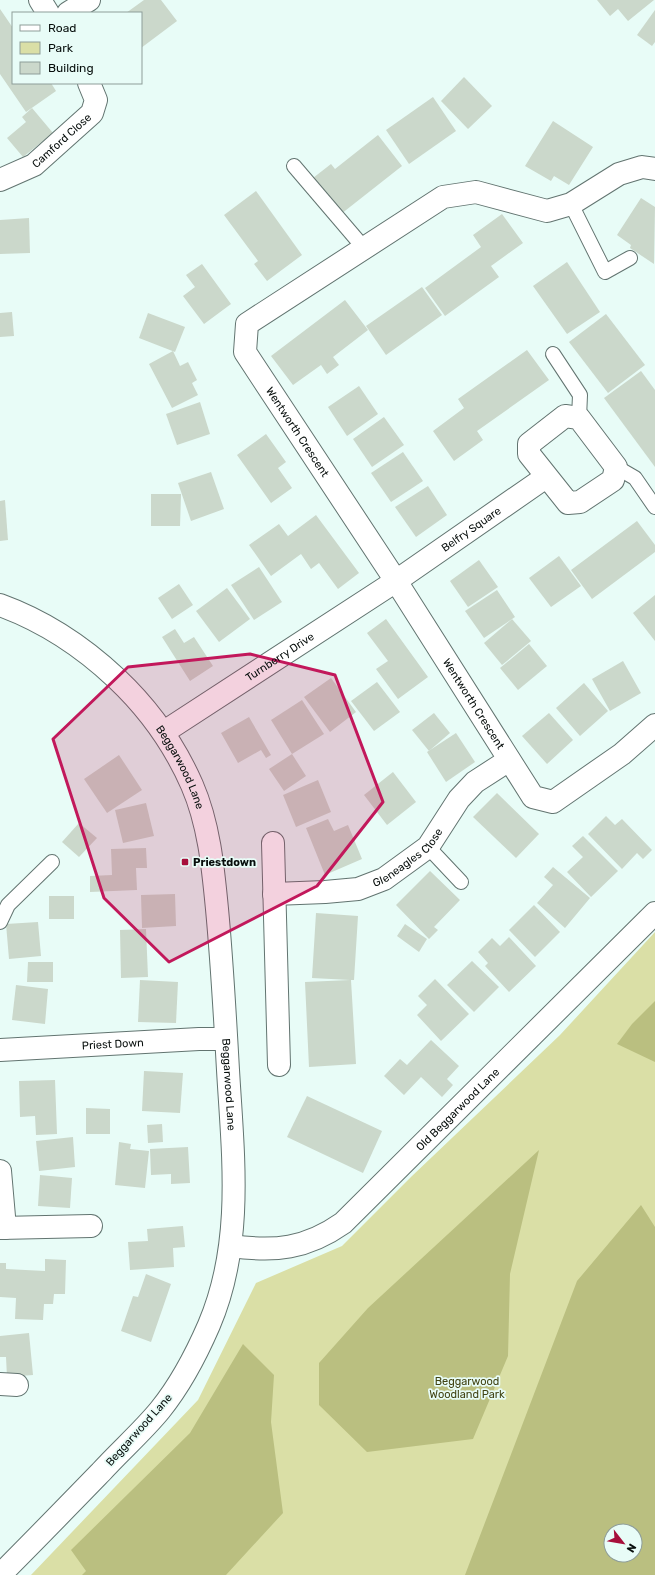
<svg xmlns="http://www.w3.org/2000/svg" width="655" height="1575" viewBox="0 0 655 1575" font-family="Rubik,sans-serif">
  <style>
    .green { fill: #dadfa6; fill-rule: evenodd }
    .forest { fill: #babf80; fill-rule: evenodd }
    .building { fill: #cbd8cb }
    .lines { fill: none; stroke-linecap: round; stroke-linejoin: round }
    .service-casing { stroke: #627470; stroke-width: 16 }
    .minor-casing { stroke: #627470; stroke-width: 24 }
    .tertiary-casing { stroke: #627470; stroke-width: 24 }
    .service { stroke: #fff; stroke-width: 14 }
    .minor { stroke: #fff; stroke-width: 22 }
    .tertiary { stroke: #fff; stroke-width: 22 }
    .marked { fill: #c2185b; fill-opacity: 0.2; stroke: #c2185b; stroke-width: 3; stroke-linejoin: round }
    .poi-dot { fill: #a70f3b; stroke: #e8fcf7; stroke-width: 1.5 }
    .labels { text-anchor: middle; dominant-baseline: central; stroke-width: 3.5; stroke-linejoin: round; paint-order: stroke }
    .street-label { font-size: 11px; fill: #070e0c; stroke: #e8fcf7 }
    .poi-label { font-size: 11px; font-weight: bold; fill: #070e0c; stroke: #e8fcf7; text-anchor: start }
    .park-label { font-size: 11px; fill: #414313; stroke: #e8fcf7 }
  </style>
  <rect width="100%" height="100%" fill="#e8fcf7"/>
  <path class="green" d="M655,932V1575H31L198,1400L256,1283L342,1246L412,1176L560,1035ZM611,1531H635V1555H611Z"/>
  <g class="forest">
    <polygon points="655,1001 655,1062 617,1044 632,1024"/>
    <polygon points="539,1150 510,1274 508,1356 473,1439 367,1452 319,1405 319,1363 368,1308"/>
    <path d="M641,1205L655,1227V1575H465L577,1281ZM611,1531H635V1555H611Z"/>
    <polygon points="243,1344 274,1375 271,1422 283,1513 226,1575 82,1575 86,1571 71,1550 190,1433"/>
  </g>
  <g class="building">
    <polygon points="144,0 161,0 177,21 141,48 141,13 126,13"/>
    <polygon points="597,0 654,0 628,21 618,9 610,16"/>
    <polygon points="0,9 13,28 13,83 51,83 56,91 26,112 0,74"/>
    <polygon points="655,10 655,42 652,46 637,35"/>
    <polygon points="464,77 492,106 468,129 441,101"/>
    <polygon points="433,97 456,131 409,164 386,130"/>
    <polygon points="32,108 53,133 23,157 7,138 26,122 22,117"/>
    <polygon points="553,121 593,147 569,185 554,176 551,181 525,166"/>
    <polygon points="378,135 402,166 341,214 313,178 331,164 335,169"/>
    <polygon points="256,191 302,255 267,281 254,264 258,261 224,215"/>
    <polygon points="641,198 655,207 654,264 630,248 631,245 617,235"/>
    <polygon points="502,214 523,243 491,266 499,277 445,316 425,288 481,247 473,235"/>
    <polygon points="29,218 30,253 0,254 0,220"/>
    <polygon points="567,262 600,312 567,334 533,286"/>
    <polygon points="202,264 231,304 204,324 183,296 195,287 186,275"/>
    <polygon points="422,287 442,315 386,355 366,326"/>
    <polygon points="345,300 368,330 333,357 339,365 327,374 321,365 293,385 271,356"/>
    <polygon points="12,312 14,336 0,337 0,313"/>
    <polygon points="148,313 185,327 175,352 139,338"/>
    <polygon points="606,314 645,365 608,393 569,342"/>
    <polygon points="527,350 549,380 477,431 483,440 454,461 433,431 464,408 458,399"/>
    <polygon points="173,351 180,366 188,362 197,380 192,383 198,395 172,408 149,364"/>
    <polygon points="641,371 655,390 655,467 604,398"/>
    <polygon points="359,386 378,414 347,436 328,407"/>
    <polygon points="200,402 210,434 177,445 166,414"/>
    <polygon points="384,417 404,445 372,467 353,439"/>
    <polygon points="266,434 286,462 278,468 292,488 271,503 237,455"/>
    <polygon points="403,452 423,481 391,502 371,473"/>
    <polygon points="211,472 224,509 191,521 178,483"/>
    <polygon points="428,486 447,515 416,537 395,507"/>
    <polygon points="151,494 181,494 180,526 151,526"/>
    <polygon points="5,500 8,540 0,541 0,501"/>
    <polygon points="316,515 359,573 338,589 319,563 311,569 301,554 271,576 249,545 279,524 288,536"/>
    <polygon points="637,521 655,545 655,552 592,599 571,570"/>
    <polygon points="559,556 581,586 551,607 529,578"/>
    <polygon points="479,560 498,587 468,607 450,581"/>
    <polygon points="259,567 282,602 254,620 231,585"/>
    <polygon points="179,584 193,605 172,619 158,598"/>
    <polygon points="227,588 250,619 219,642 196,611"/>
    <polygon points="497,590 515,617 484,638 465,611"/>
    <polygon points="655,595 655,641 633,613"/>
    <polygon points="386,619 428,677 398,699 376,669 388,661 367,633"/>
    <polygon points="512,619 531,641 502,665 484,643"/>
    <polygon points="175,629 184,643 194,637 213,666 190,681 162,637"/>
    <polygon points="529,644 547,666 518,690 500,668"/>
    <polygon points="623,661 641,693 610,711 592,679"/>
    <polygon points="331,678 356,712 330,732 304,697"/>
    <polygon points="377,682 400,712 374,731 351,701"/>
    <polygon points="584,683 608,711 580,736 556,708"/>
    <polygon points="302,700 324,734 292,754 271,720"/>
    <polygon points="434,713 450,733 429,751 412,730"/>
    <polygon points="549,713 573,740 547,764 522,736"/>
    <polygon points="249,717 271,755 266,758 261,750 238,763 221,733"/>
    <polygon points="456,733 475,762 446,782 427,752"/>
    <polygon points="292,754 306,776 284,791 269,769"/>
    <polygon points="119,755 142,790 107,813 84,779"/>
    <polygon points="393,772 416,802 387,825 364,795"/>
    <polygon points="318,780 331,812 296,827 283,795"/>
    <polygon points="497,793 539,834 516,858 473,817"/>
    <polygon points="146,803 154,836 123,843 115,810"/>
    <polygon points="606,816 615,825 622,819 652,850 643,859 637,853 622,869 588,834"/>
    <polygon points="328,819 334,831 348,825 362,859 325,875 306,828"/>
    <polygon points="79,823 97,838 79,857 62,842"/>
    <polygon points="583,836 618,871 591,897 567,872 583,857 572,846"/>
    <polygon points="146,848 147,868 136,868 137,890 90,892 90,876 112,875 111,849"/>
    <polygon points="553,867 590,898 565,928 537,903 553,885 544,877"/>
    <polygon points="430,871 460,900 434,927 438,930 429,939 396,905"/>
    <polygon points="175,894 176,926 142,928 141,895"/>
    <rect x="49" y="896" width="25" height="23"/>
    <polygon points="534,905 560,932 535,957 509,930"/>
    <polygon points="316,913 358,916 354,980 351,980 356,1064 309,1067 305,982 350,980 312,978"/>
    <polygon points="38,922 41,956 9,959 6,924"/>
    <polygon points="405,924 427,939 419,952 397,936"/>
    <polygon points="146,929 148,977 121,978 120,930"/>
    <polygon points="509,937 536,966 509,992 485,966 488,963 478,952 492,938 500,946"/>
    <polygon points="472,961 499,987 474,1012 447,985"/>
    <polygon points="28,962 53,962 53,982 27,982"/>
    <polygon points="435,979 469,1014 441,1041 417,1015 427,1005 418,996"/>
    <polygon points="140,980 178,982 176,1023 138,1022"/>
    <polygon points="16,985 48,989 45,1024 12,1020"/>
    <polygon points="431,1040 459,1066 447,1079 453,1085 442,1097 421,1077 404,1095 384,1076 400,1059 407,1065"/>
    <polygon points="144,1071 183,1073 180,1113 142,1111"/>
    <polygon points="55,1080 57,1134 36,1135 35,1116 20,1117 19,1081"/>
    <polygon points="307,1096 382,1131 363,1173 287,1137"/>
    <polygon points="86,1108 110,1109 110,1134 86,1134"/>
    <polygon points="162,1124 163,1142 148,1143 147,1125"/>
    <polygon points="73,1137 75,1167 39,1171 36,1141"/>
    <polygon points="119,1142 131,1144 130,1149 149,1151 145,1188 115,1185"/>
    <polygon points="188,1147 190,1183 171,1184 171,1174 151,1175 150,1149"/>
    <polygon points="40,1175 72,1178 70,1208 38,1206"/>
    <polygon points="183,1226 185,1247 173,1248 174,1267 130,1270 128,1242 148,1241 147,1229"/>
    <polygon points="45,1259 66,1260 65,1294 54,1294 53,1304 44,1304 43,1320 15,1319 16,1298 0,1297 0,1263 6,1263 6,1269 45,1271"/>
    <polygon points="146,1274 171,1284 151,1342 121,1331 133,1296 138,1297"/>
    <polygon points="29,1333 33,1375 7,1377 6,1357 0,1357 0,1336"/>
  </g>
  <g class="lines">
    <defs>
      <g id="service">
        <polyline points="294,166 364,248"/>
        <polyline points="571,204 605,272 630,258"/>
        <polyline points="553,354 580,395 579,418"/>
        <polyline points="616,467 635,478 655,507"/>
        <polyline points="428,847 461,882"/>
        <polyline points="0,922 8,905 52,862"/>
      </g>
      <g id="minor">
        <polyline points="40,0 48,13"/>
        <polyline points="68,13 89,0"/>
        <path id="s1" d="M655,169L642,167L619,174L571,204L547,211L476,192L443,197L247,324L245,352L396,581L533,797L553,802L622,754L655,725"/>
        <path id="s2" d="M0,180L34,165L92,113L96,100L89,83"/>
        <polygon points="565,416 579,418 616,467 613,480 580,502 568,503 529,454 529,444"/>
        <path id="s3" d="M164,732L396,581L546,477"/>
        <polyline points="273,843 279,1065"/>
        <path id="s4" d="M274,894L325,892L358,889L384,879L428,847L459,799L475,782L509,760"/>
        <path id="s5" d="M0,1050L199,1039H226"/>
        <polyline points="0,1171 5,1228"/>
        <polyline points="0,1228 91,1226"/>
        <path id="s6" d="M231,1246C275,1252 306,1249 343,1223L655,913"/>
        <polyline points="0,1384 17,1385"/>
      </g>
      <g id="tertiary">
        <path id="s7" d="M0,605C44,621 82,646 116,678C149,709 174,744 192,785C209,824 213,867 217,909C222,962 225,1016 228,1070C233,1156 244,1243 209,1325C196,1355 181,1384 160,1410C142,1432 120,1451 101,1472C67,1507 34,1541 0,1575"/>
      </g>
    </defs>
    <use href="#service" class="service-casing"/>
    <use href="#minor" class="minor-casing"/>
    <use href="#tertiary" class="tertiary-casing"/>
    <use href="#service" class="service"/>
    <use href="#minor" class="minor"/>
    <use href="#tertiary" class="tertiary"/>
  </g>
  <path class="marked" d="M250,654L335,675L383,802L317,886L169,962L104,898L53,739L128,667Z"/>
  <rect class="poi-dot" x="181" y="858" width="8" height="8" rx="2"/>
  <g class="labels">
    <g class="street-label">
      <text stroke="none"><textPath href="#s2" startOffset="74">Camford Close</textPath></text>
      <text stroke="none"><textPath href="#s1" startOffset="583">Wentworth Crescent</textPath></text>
      <text stroke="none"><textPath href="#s3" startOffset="368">Belfry Square</textPath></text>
      <text stroke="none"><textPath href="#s3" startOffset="138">Turnberry Drive</textPath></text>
      <text stroke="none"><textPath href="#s1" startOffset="907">Wentworth Crescent</textPath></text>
      <text stroke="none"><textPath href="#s7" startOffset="249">Beggarwood Lane</textPath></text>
      <text stroke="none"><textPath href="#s4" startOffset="144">Gleneagles Close</textPath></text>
      <text stroke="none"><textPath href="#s5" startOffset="113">Priest Down</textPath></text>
      <text stroke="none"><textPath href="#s7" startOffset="573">Beggarwood Lane</textPath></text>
      <text stroke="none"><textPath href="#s6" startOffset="279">Old Beggarwood Lane</textPath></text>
      <text transform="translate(139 1430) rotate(-48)">Beggarwood Lane</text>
    </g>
    <g class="poi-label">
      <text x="193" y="862">Priestdown</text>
    </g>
    <g class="park-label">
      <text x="467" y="1381">Beggarwood<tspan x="467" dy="13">Woodland Park</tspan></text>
    </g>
  </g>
  <rect x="12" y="12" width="130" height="72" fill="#e8fcf7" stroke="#8e9d99"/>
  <rect x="20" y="25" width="20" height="6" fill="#ffffff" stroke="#8e9d99"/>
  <text x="48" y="32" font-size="12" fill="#070e0c">Road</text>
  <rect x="20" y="42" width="20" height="12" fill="#dadfa6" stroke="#8e9d99"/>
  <text x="48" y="52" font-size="12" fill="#070e0c">Park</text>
  <rect x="20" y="62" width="20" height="12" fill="#cbd8cb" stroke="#8e9d99"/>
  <text x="48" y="72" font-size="12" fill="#070e0c">Building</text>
  <g transform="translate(623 1543) rotate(121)"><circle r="19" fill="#e8fcf7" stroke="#8e9d99"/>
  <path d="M0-3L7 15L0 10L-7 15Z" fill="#a70f3b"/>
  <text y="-6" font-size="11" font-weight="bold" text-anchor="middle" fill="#070e0c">N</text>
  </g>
</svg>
